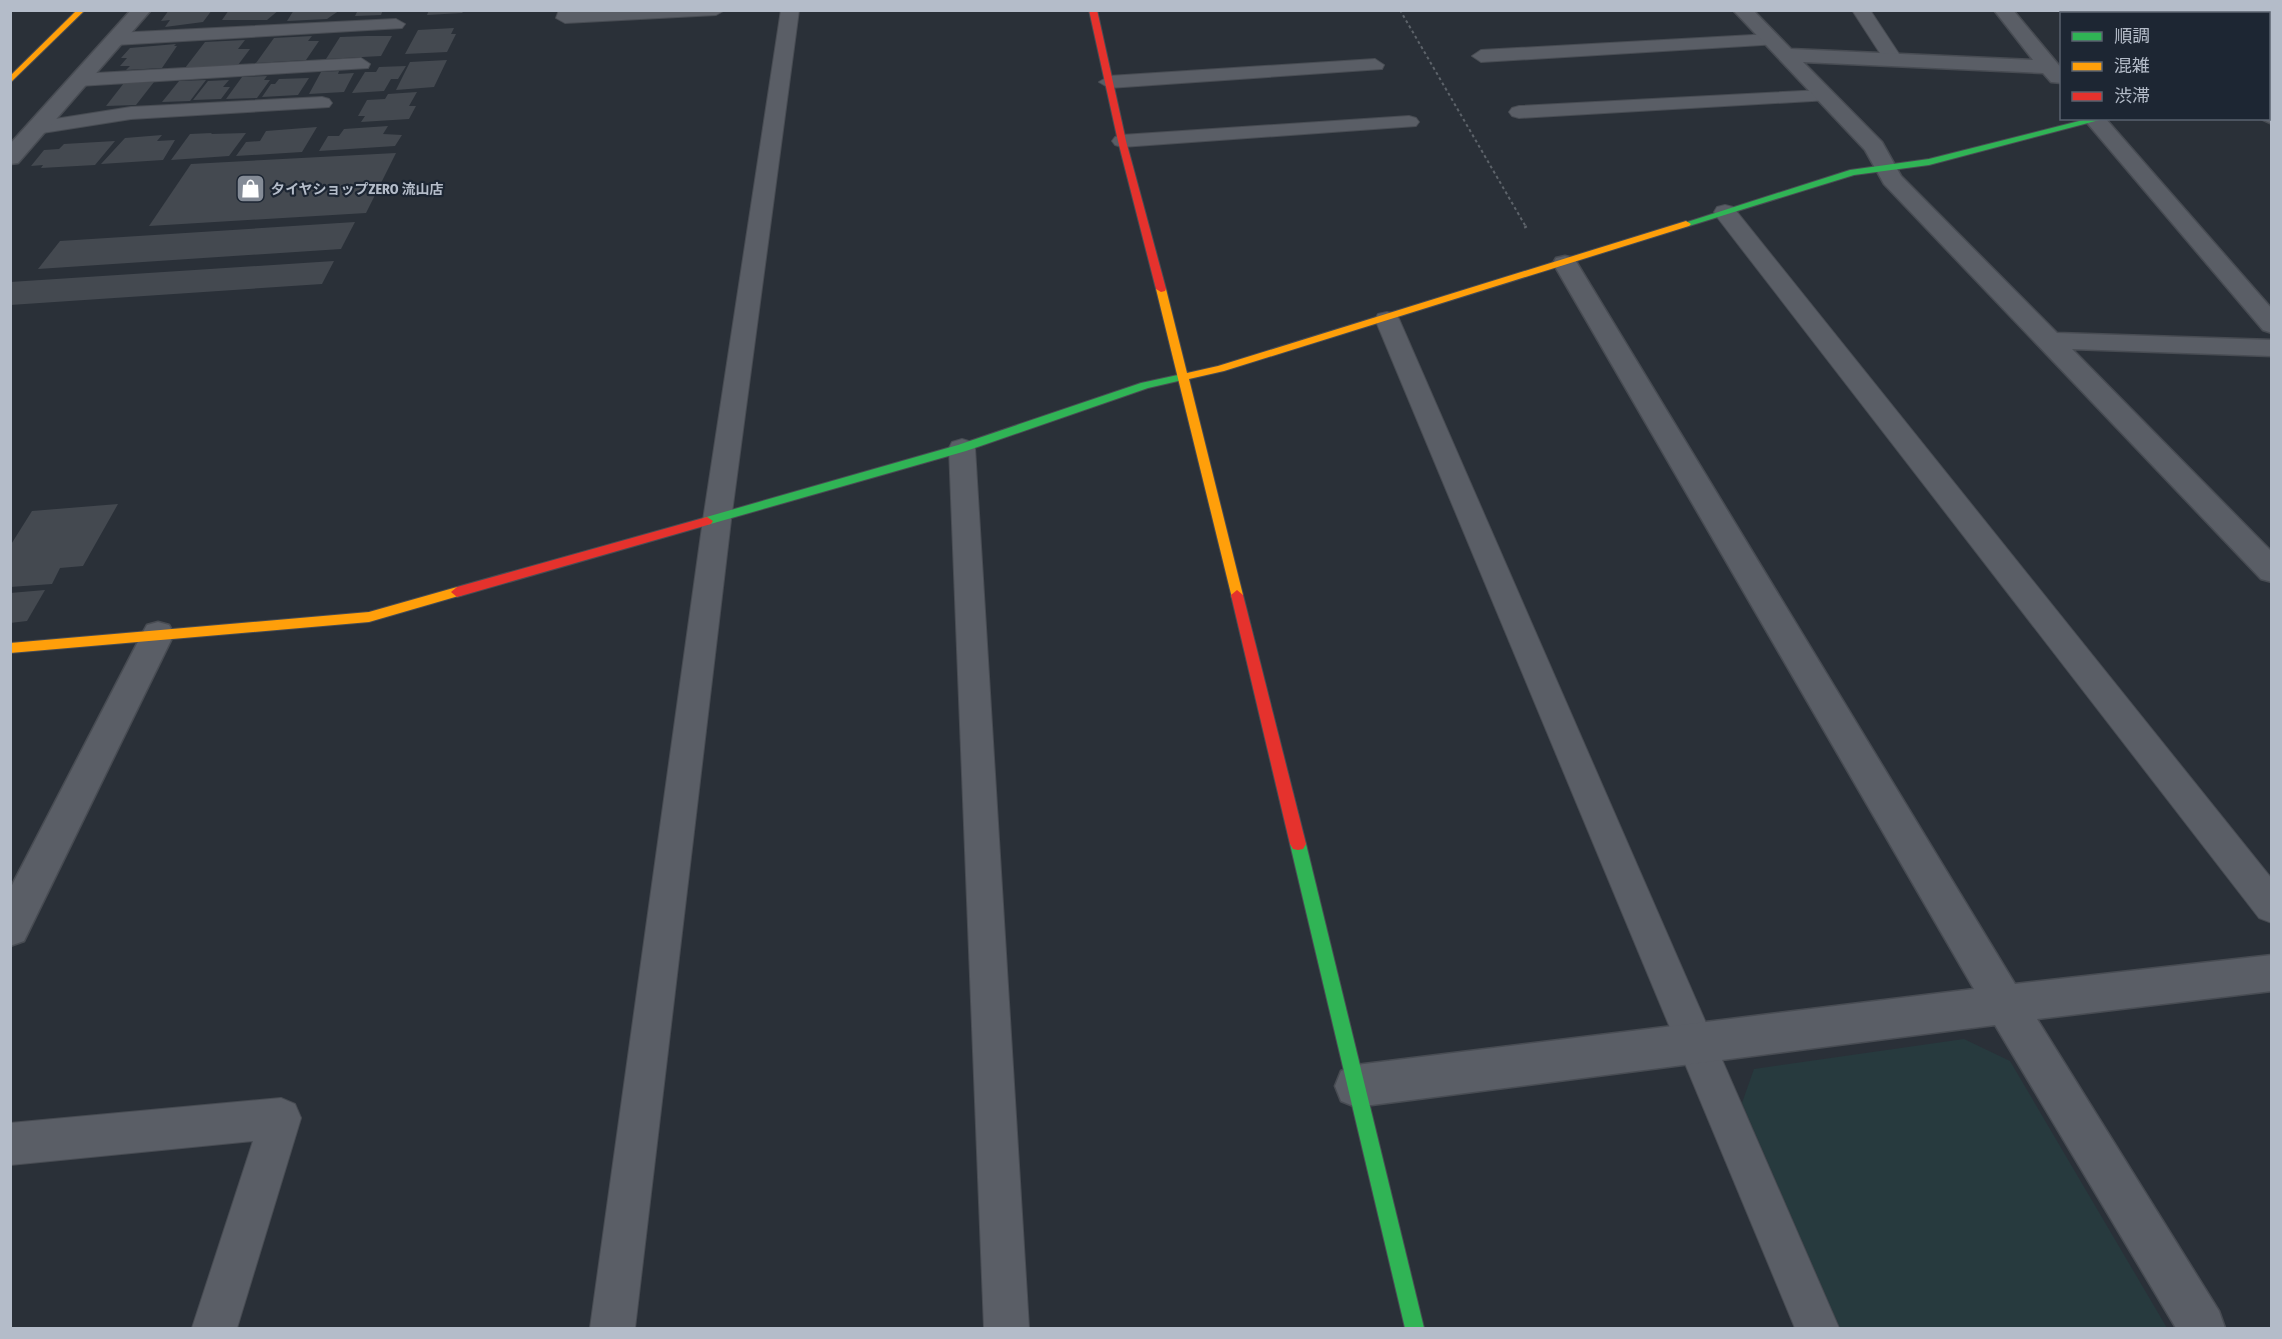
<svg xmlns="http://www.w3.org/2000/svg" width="2282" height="1339" viewBox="0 0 2282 1339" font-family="'Fira Sans Condensed','Noto Sans JP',sans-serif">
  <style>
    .green { fill: #273a3e }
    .building { fill: #444950 }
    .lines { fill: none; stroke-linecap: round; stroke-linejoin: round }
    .lane-casing { stroke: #484c53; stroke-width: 2 }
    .street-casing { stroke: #484c53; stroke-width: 3 }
    .fast-casing { stroke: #484c53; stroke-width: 2 }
    .slow-casing { stroke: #484c53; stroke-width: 2 }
    .jam-casing { stroke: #484c53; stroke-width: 2 }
    .path-far1 { stroke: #5d636a; stroke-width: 2; stroke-dasharray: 3 3; stroke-linecap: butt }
    .path { stroke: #5d636a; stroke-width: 3; stroke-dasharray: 4 4; stroke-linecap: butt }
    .lane { fill: #5a5e66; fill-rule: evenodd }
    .street { fill: #5a5e66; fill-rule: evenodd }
    .fast { fill: #30b455; fill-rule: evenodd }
    .slow { fill: #ff9f0a; fill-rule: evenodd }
    .jam { fill: #e5322d; fill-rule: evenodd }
    .labels { text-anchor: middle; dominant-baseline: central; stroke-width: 4.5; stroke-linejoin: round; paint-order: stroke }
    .far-poi-label { font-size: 14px; font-weight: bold; fill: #b4bcc9; stroke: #1d2633; text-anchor: start }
  </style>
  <rect width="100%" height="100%" fill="#2a3038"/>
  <polygon class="green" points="1964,1039 2010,1061 2167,1328 1840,1328 1742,1103 1754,1069"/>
  <g class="building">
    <polygon points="169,10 212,10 203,22 165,27 170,20 161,21"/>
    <polygon points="229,10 279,10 267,20 222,20"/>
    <polygon points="294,10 340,10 327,19 287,21"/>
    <polygon points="358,10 383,10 381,15 355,16"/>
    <polygon points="429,10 465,10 462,13 427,15"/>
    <polygon points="454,28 451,34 456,34 447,52 405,54 418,30"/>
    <polygon points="312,36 308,41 319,41 306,60 256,63 274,38"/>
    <polygon points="366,36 392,36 381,56 326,59 340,37"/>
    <polygon points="245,40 238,49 250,49 238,65 185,68 205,42"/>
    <polygon points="176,44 174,46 177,46 162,68 126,70 130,66 120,66 127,58 121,58 130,48"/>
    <polygon points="447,60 434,87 396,90 410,62"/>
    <polygon points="406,66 398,79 391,79 384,91 352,93 365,72 376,72 379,67"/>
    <polygon points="339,71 338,74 354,73 344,92 309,94 321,72"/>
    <polygon points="267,76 264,80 270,80 257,98 226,99 242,77"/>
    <polygon points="309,78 298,95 262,97 271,84 275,84 279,79"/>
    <polygon points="206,80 190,101 162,102 179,81"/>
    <polygon points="229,80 223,87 230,87 221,99 193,100 208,81"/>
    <polygon points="154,82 136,105 106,106 124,83"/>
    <polygon points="417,92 409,106 416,106 409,119 361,122 365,116 358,116 367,100 385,99 388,94"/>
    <polygon points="388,126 383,134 402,135 395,146 319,151 328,136 339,136 344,129"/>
    <polygon points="317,127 302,152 236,156 246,142 260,141 266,131"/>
    <polygon points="212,133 211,134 246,133 229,156 171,160 190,134"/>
    <polygon points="162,135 157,141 175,140 163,160 101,164 125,138"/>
    <polygon points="115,141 95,165 41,168 43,165 31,166 44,150 59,149 64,144"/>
    <polygon points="396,153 366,213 149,226 191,164"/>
    <polygon points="355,222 341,249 38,269 60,241"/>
    <polygon points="334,261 322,284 10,305 10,282"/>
    <polygon points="118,504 83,566 60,568 52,584 10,587 10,546 32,511"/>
    <polygon points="45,590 27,621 10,623 10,593"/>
  </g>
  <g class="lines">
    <defs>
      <g id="lane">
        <polygon points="559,10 576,12 725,10 716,15 565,23 556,18"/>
        <polygon points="781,10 799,10 731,520 635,1328 590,1328 703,520"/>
        <polygon points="1852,10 1870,10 1903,60 1901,64 1887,64"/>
        <polygon points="396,19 405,24 402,28 115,45 106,39 115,33"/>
        <polygon points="1771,34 1780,40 1778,44 1481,62 1472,56 1481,50"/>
        <polygon points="361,58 370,64 368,68 79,86 69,80 79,74"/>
        <polygon points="1375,59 1384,65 1382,69 1109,88 1099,82 1109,76"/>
        <polygon points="1822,90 1832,96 1829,100 1519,118 1512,116 1509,112 1512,108 1519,106"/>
        <polygon points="322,97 329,99 332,103 329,107 131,119 36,134 29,132 26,128 29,124 36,122 131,107"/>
        <polygon points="1409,116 1416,118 1419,122 1416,126 1122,147 1115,145 1112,141 1115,137 1122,135"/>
        <polygon points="1725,205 1733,207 2272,879 2272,923 2259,918 1717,217 1714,212 1717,207"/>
        <polygon points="1387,312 1396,314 1399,319 1839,1328 1795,1328 1375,319 1378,314"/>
        <polygon points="962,439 972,442 975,448 1029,1328 984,1328 949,448 952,442"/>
        <polygon points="281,1098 295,1104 301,1118 237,1328 192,1328 253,1141 10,1165 10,1123"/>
      </g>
      <g id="street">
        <polygon points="131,10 151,10 18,163 10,164 10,144"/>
        <polygon points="1733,10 1753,10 1791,49 2033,60 1994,10 2013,10 2062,69 2062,83 2051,82 2043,73 1803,62 1882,142 1901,176 2057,333 2272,340 2272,356 2072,349 2272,552 2272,582 2261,579 1884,184 1865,150"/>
        <polygon points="2148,10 2167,10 2169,14 2150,14"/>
        <polygon points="2272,57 2272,69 2268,70 2268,58"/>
        <polygon points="2268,110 2272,111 2272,124 2259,118 2268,118"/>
        <polygon points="2083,118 2105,118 2272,309 2272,333 2263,330"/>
        <polygon points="1565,256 1574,258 1577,263 2015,984 2272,955 2272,991 2037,1019 2219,1311 2225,1328 2176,1328 1995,1025 1356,1107 1341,1101 1335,1086 1341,1071 1356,1065 1974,989 1553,263 1556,258"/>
        <polygon points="158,622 169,625 174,634 24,941 10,946 10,889 142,634 147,625"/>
      </g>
      <g id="fast">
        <polygon points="2091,118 2107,118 1929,165 1854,175 1689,226 1681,224 1850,170 1929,159"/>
        <polygon points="1187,373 1192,376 1191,378 1148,388 966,451 707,525 701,521 703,518 958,445 1141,383"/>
        <polygon points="1298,838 1303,839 1306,844 1424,1328 1405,1328 1290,844 1293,839"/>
      </g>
      <g id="slow">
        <polygon points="77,10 85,10 10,83 10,76"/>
        <polygon points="1686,221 1691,224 1689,226 1224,371 1189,379 1243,595 1237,600 1232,598 1156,289 1157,287 1161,286 1166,289 1187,373 1218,366"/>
        <polygon points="457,587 462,589 463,592 462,595 369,622 10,653 10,643 369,612"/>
      </g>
      <g id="jam">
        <polygon points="1089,10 1097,10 1126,141 1166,289 1165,291 1161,292 1156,289 1118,141"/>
        <polygon points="707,517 713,521 711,524 457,597 451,592 457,587"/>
        <polygon points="1237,590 1243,595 1306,844 1303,849 1298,850 1293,849 1290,844 1231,595"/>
      </g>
    </defs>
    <use href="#lane" class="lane-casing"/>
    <use href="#street" class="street-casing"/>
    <use href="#fast" class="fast-casing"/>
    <use href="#slow" class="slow-casing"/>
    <use href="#jam" class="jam-casing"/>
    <polyline class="path-far1" points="1400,10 1526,227"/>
    <polyline class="path" points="1525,226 1526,228"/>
    <use href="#lane" class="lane"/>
    <use href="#street" class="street"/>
    <use href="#fast" class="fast"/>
    <use href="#slow" class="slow"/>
    <use href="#jam" class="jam"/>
  </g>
  <defs>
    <symbol id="shop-square" viewBox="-11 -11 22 22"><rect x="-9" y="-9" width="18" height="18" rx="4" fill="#848b96" stroke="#1d2633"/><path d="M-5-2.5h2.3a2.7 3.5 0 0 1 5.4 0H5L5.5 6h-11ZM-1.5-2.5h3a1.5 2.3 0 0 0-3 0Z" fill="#fff"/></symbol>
  </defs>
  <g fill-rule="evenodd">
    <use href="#shop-square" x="234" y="172" width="33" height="33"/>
  </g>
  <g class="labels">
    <g class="far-poi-label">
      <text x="271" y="189">夕イヤショップZERO 流山店</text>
    </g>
  </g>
  <rect width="2282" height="1339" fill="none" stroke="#b4bcc9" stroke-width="24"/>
  <rect x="2060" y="12" width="210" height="108" fill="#1d2633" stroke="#59626f" stroke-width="1.5"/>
  <rect x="2072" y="32" width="30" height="9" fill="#30b455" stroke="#59626f" stroke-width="1.5"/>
  <text x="2114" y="42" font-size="18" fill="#b4bcc9">順調</text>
  <rect x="2072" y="62" width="30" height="9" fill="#ff9f0a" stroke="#59626f" stroke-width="1.5"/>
  <text x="2114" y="72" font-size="18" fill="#b4bcc9">混雑</text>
  <rect x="2072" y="92" width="30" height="9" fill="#e5322d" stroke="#59626f" stroke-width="1.5"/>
  <text x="2114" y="102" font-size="18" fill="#b4bcc9">渋滞</text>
</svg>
